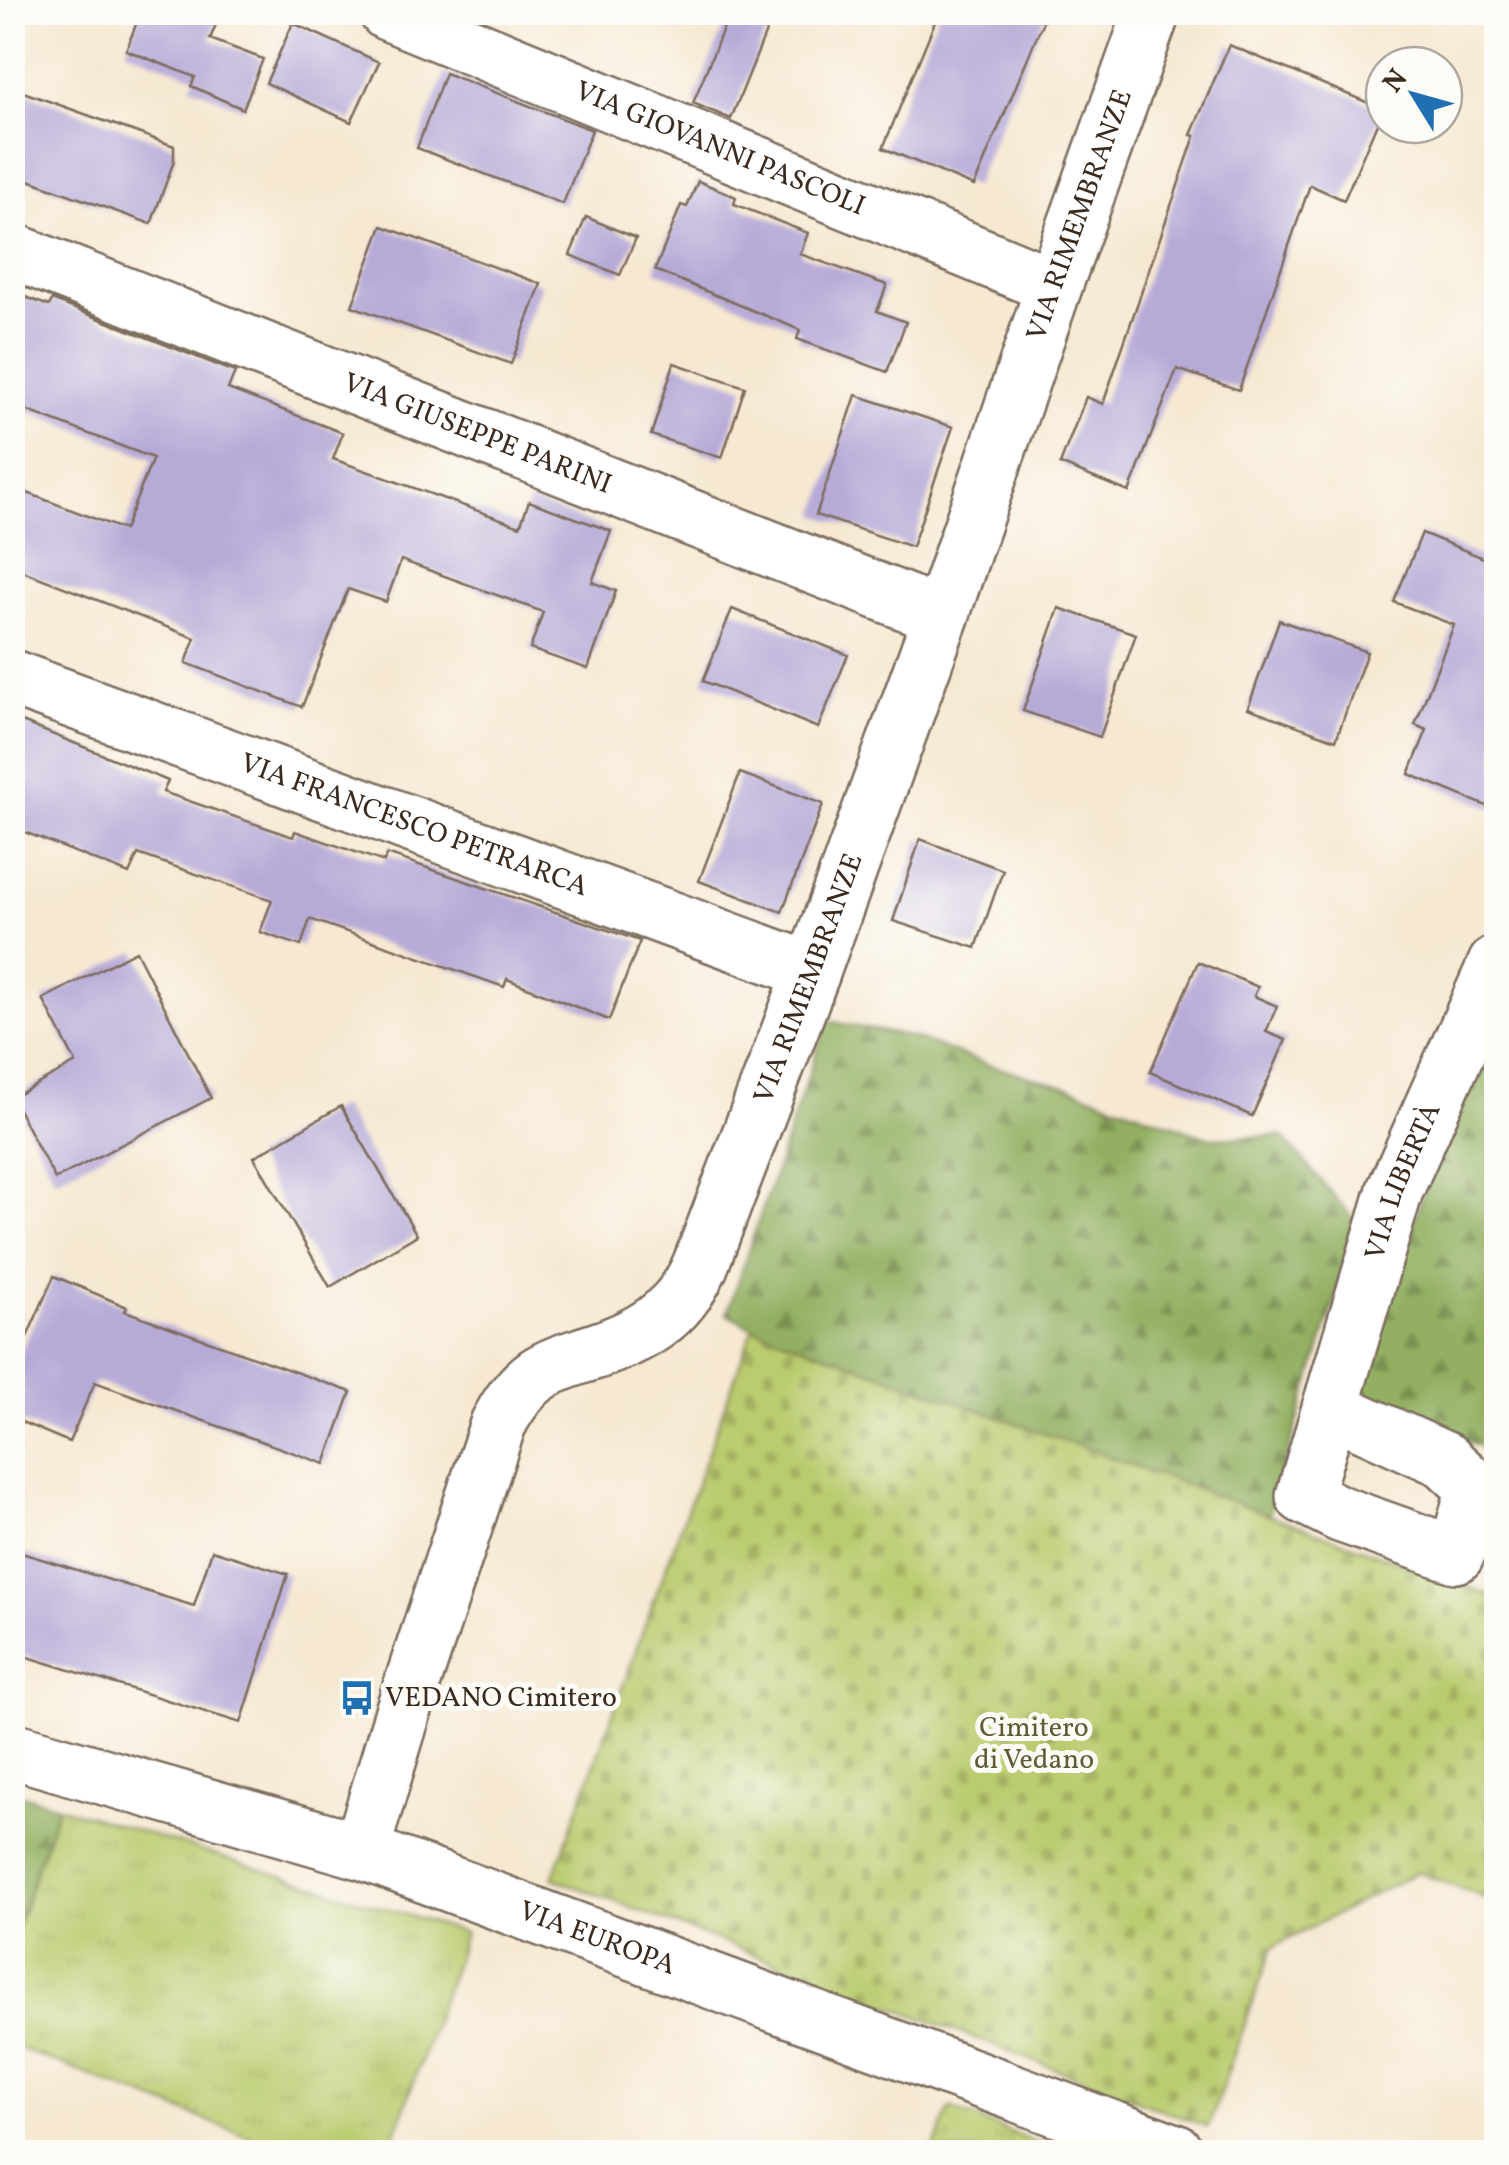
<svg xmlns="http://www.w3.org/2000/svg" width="1509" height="2165" viewBox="0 0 1509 2165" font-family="Vollkorn,serif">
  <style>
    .grass { fill: url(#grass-tufts); stroke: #7a7b46; stroke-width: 2.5 }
    .forest { fill: url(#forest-firs); stroke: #676d40; stroke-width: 2.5 }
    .cemetery { fill: url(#cemetery-stones); stroke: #7a7b46; stroke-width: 2.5 }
    .building { fill: #b8aad7 }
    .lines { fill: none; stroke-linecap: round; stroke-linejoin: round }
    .minor-casing { stroke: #7c6c5d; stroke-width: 60 }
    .minor { stroke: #fff; stroke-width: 55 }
    .labels { text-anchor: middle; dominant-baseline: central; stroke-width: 10; stroke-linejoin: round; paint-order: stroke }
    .street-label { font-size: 28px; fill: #3b2a1e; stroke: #fdfcf7 }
    .poi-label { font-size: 28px; fill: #3b2a1e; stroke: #fdfcf7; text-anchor: start }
    .park-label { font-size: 28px; fill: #615b36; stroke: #fdfcf7 }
  </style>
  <defs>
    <pattern id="grass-tufts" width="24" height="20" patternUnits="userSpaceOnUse" patternTransform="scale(2.5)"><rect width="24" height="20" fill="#bacc6f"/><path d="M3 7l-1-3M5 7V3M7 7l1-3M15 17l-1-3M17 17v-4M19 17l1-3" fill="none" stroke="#a1af60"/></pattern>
    <pattern id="forest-firs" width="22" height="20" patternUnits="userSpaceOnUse" patternTransform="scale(2.5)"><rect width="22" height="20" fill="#93b062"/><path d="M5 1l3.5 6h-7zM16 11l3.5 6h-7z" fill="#798f50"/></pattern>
    <pattern id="cemetery-stones" width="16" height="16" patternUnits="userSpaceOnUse" patternTransform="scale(2.5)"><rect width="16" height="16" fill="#bacc6f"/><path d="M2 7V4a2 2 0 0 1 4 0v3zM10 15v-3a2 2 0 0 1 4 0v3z" fill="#a1af60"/></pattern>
  </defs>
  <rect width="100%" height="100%" fill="#fdfcf7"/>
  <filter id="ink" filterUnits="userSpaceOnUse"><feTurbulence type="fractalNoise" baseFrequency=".01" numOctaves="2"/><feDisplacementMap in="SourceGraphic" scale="20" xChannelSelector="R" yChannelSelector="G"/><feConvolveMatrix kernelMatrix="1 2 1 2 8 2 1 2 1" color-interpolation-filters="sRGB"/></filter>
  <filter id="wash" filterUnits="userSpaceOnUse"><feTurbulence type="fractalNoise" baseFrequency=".0048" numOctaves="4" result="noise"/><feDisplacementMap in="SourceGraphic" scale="40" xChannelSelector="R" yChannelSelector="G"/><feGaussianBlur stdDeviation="2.25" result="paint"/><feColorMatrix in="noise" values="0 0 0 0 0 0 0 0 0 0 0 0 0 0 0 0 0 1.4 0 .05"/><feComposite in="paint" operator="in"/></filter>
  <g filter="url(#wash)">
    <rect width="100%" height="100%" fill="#f6e8d1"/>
    <g class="grass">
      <polygon points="58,1806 465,1933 389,2152 289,2152 13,2046 13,1938"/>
      <polygon points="950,2108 1060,2152 933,2152"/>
    </g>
    <g class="forest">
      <polygon points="827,1021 915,1038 986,1064 1065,1086 1210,1138 1282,1136 1354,1219 1345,1268 1269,1515 753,1328 727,1313"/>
      <polygon points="1496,1033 1496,1452 1352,1398 1427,1183"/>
      <polygon points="13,1792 58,1806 13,1938 12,1792"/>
    </g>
    <polygon class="cemetery" points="753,1328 1496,1597 1496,1902 1417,1872 1272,1948 1208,2127 553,1878"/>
    <g id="blocks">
      <g class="building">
        <polygon points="141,12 221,12 210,39 263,59 243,109 191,86 195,77 126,50"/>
        <polygon points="730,12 774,12 731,119 693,103"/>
        <polygon points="939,12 1047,12 974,186 883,148"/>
        <polygon points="293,23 379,62 351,122 266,83"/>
        <polygon points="1229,45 1383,109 1344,200 1310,185 1239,390 1177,369 1129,492 1060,464 1086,397 1103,404 1195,136 1191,135"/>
        <polygon points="445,73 592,130 563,204 417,148"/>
        <polygon points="12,88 174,146 174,161 151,224 12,174"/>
        <polygon points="698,181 736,197 734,204 808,233 800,254 887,285 877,311 906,322 887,372 797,339 800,330 655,270 681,205 687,207"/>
        <polygon points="586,217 636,238 620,275 570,255"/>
        <polygon points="382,226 541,284 511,364 352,306"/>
        <polygon points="12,292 49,306 52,300 235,372 228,389 343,433 333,459 520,526 529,501 611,531 592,582 616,591 588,669 530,649 543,612 401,560 386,602 348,589 302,707 186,663 195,638 12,567 12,487 124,530 153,458 12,405"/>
        <polygon points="674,363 745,387 722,458 651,435"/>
        <polygon points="856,395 953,427 912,547 816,515"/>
        <polygon points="1422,533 1496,563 1496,810 1409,774 1427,730 1415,725 1454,625 1394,602"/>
        <polygon points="1059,608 1136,634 1100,737 1023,711"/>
        <polygon points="732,609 848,655 818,728 703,681"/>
        <polygon points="1279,620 1367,652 1336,740 1248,708"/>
        <polygon points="22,722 168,781 163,792 293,837 295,831 384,862 387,854 640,941 609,1020 507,979 504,987 310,919 301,946 260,932 272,900 138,854 129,874 12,827 12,745"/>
        <polygon points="740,773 823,804 782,912 699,881"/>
        <polygon points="920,839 1003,870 976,948 893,921"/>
        <polygon points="136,951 211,1098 55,1179 12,1098 76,1063 43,999"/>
        <polygon points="1198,962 1258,987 1254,996 1277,1006 1266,1032 1286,1040 1252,1116 1150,1072"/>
        <polygon points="341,1106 417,1235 330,1287 254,1157"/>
        <polygon points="54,1276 127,1307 125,1311 351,1392 325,1464 95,1382 69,1442 12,1418 12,1371"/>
        <polygon points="12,1550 194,1606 212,1550 288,1574 241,1723 12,1652"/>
      </g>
    </g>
  </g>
  <g filter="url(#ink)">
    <use href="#blocks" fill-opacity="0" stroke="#7c6c5d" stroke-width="2.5"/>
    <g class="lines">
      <defs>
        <g id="minor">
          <path id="s1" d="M387,12L1054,286"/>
          <path id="s2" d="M12,251L941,616"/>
          <path id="s3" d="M12,678L785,961L812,972"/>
          <path id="s4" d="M1330,1408L1445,1460L1475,1488L1456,1555L1340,1514L1304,1496L1395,1190L1496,964"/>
          <path id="s5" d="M12,1750L361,1851L1175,2152"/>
          <path id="s6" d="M361,1851L403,1712L498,1424C508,1405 519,1388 537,1375C552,1365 569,1360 587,1354C639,1338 678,1317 700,1266L812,972L941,616L1054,286L1152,12"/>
        </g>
      </defs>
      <use href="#minor" class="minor-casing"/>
      <use href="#minor" class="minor"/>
    </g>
  </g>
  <defs>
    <symbol id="bus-bare" viewBox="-9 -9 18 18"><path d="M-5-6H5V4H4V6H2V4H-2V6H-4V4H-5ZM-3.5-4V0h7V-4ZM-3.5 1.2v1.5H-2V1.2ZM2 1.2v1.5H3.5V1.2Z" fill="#1f6fb2" stroke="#fdfcf7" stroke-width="2.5" paint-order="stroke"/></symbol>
  </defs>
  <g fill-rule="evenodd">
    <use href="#bus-bare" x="332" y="1673" width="50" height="50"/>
  </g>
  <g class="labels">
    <g class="street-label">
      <text stroke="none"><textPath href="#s1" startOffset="360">VIA GIOVANNI PASCOLI</textPath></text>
      <text stroke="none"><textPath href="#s6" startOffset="1832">VIA RIMEMBRANZE</textPath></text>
      <text stroke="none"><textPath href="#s2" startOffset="500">VIA GIUSEPPE PARINI</textPath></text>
      <text stroke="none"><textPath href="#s3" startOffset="428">VIA FRANCESCO PETRARCA</textPath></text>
      <text stroke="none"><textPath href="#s6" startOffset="1022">VIA RIMEMBRANZE</textPath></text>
      <text stroke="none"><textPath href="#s4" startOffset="730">VIA LIBERTÀ</textPath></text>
      <text stroke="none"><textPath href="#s5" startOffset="615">VIA EUROPA</textPath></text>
    </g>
    <g class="poi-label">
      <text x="385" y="1698">VEDANO Cimitero</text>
    </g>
    <g class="park-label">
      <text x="1034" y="1728">Cimitero<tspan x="1034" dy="32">di Vedano</tspan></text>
    </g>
  </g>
  <rect width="1509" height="2165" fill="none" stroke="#fdfcf7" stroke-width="50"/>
  <g transform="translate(1414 95) rotate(307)"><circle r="48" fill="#fdfcf7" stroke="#afa8a0" stroke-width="2.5"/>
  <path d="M0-8L18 38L0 25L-18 38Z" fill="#1f6fb2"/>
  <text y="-15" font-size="28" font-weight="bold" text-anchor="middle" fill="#3b2a1e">N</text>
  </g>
</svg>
